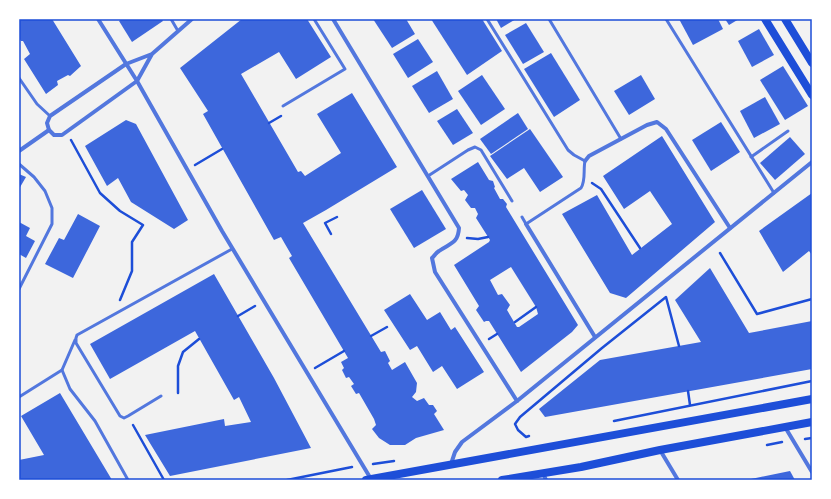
<svg xmlns="http://www.w3.org/2000/svg" width="831" height="499" viewBox="0 0 831 499" font-family="Helvetica,sans-serif">
  <style>
    .building { fill: #3d67dc; fill-rule: evenodd }
    .lines { fill: none; stroke-linecap: round; stroke-linejoin: round }
    .path { stroke: #1d4ed8; stroke-width: 2.5 }
    .service { stroke: #5277de; stroke-width: 3 }
    .minor { stroke: #5277de; stroke-width: 4 }
    .secondary { stroke: #1d4ed8; stroke-width: 8 }
    .neatline { fill: none; stroke: #1d4ed8; stroke-width: 1.5 }
  </style>
  <rect width="100%" height="100%" fill="#f2f2f2"/>
  <g class="building">
    <polygon points="19,19 52,19 81,66 70,76 68,75 57,81 58,85 46,94 24,59 30,54 23,41 21,41 19,38"/>
    <polygon points="122,19 162,19 163,21 132,42 119,21"/>
    <polygon points="242,19 307,19 331,57 296,79 279,52 241,74 298,172 301,171 305,176 341,153 317,114 352,93 397,167 326,210 303,223 381,352 385,351 390,361 388,363 392,370 405,362 417,383 416,392 412,397 417,401 424,398 429,405 433,405 437,411 434,414 444,430 416,438 405,445 390,445 379,438 372,429 376,425 374,419 359,393 356,394 351,386 354,384 349,377 346,378 342,370 344,368 341,362 348,358 289,258 292,256 285,244 281,237 274,240 203,114 208,111 180,68"/>
    <polygon points="373,19 406,19 415,34 392,48"/>
    <polygon points="431,19 482,19 502,51 467,75"/>
    <polygon points="496,19 516,19 501,28"/>
    <polygon points="679,19 718,19 723,29 693,45"/>
    <polygon points="725,19 739,19 729,25"/>
    <polygon points="526,23 544,52 523,64 505,35"/>
    <polygon points="759,29 774,55 752,67 738,41"/>
    <polygon points="418,39 433,62 408,78 393,54"/>
    <polygon points="551,53 580,100 554,117 524,69"/>
    <polygon points="783,66 808,106 785,120 760,80"/>
    <polygon points="437,71 453,99 429,113 412,86"/>
    <polygon points="482,75 505,109 481,125 458,91"/>
    <polygon points="641,75 655,99 629,115 614,91"/>
    <polygon points="765,97 780,124 754,138 740,111"/>
    <polygon points="457,109 473,133 453,145 437,121"/>
    <polygon points="518,113 528,129 491,154 480,139"/>
    <polygon points="126,120 136,124 188,220 174,229 131,202 118,178 107,186 85,146"/>
    <polygon points="721,122 740,152 711,171 692,140"/>
    <polygon points="530,129 563,177 540,192 524,168 507,179 490,156"/>
    <polygon points="662,136 715,222 626,298 610,293 562,214 597,195 632,255 672,224 650,191 624,209 603,176"/>
    <polygon points="790,137 805,154 775,180 760,163"/>
    <path d="M478,162L489,180L493,181L495,187L494,188L500,199H503L507,204L506,207L578,325L572,332L521,372L489,321H486L484,322L476,310L479,306L454,265L489,242L490,240L476,218L478,214L475,208H471L465,200L468,195L464,190L461,191L451,179ZM511,267L536,307L538,314L519,327H517L507,310L510,305L502,294L498,295L490,280Z"/>
    <polygon points="19,174 26,177 19,189"/>
    <polygon points="422,190 446,229 414,248 390,209"/>
    <polygon points="812,193 812,255 809,251 783,272 759,231"/>
    <polygon points="78,214 100,226 73,278 45,264 59,238 64,240"/>
    <polygon points="19,222 30,228 26,236 35,241 26,258 19,254"/>
    <polygon points="710,268 749,333 812,321 812,369 545,417 539,409 600,360 701,342 675,300"/>
    <polygon points="214,274 274,378 311,448 170,476 145,435 224,419 225,426 251,422 239,397 234,400 195,331 110,379 90,344"/>
    <polygon points="410,294 427,320 440,312 451,330 455,327 484,372 457,389 442,366 433,372 417,346 410,350 384,310"/>
    <polygon points="60,393 112,480 19,480 19,460 44,455 21,416"/>
    <polygon points="790,471 795,480 751,480 751,479"/>
  </g>
  <g class="lines">
    <g class="path">
      <polyline points="269,123 281,116"/>
      <polyline points="71,140 100,193 120,211 143,225 132,242 132,271 120,300"/>
      <polyline points="195,165 222,149"/>
      <polyline points="592,183 601,189 640,248"/>
      <polyline points="331,234 325,223 337,217"/>
      <polyline points="467,238 478,239 488,237"/>
      <polyline points="720,253 757,314 812,299"/>
      <polyline points="238,316 255,306"/>
      <polyline points="515,322 536,307"/>
      <polyline points="371,336 387,327"/>
      <polyline points="489,339 497,334"/>
      <polyline points="315,368 344,351"/>
      <polyline points="688,391 690,405"/>
      <polyline points="178,393 178,366 183,352 199,339"/>
      <polyline points="614,421 812,381"/>
      <polyline points="133,425 164,480"/>
      <polyline points="529,436 526,437 518,430 515,424 520,417 602,348 666,297 679,346"/>
      <polyline points="805,439 812,438"/>
      <polyline points="767,445 782,442"/>
      <polyline points="373,464 394,461"/>
      <polyline points="287,480 352,467"/>
    </g>
    <g class="service">
      <polyline points="171,19 178,31"/>
      <path d="M487,19L568,150L574,155L585,161C583,170 586,180 581,188L526,224L522,217"/>
      <polyline points="549,19 621,139"/>
      <polyline points="666,19 774,193"/>
      <polyline points="19,78 37,104 50,116"/>
      <polyline points="283,106 345,69 314,19"/>
      <polyline points="751,157 788,131"/>
      <polyline points="19,164 34,177 45,191 52,208 52,224 19,289"/>
      <polyline points="428,176 468,150 475,147 481,150 512,201"/>
      <polyline points="75,340 62,370 70,389 95,421 128,480"/>
      <polyline points="161,396 128,416 124,418 120,416 76,343 76,338 77,335 232,249"/>
      <polyline points="19,397 62,370"/>
    </g>
    <g class="minor">
      <polyline points="98,19 137,81 222,231 371,479"/>
      <path d="M333,19L459,228C458,244 450,243 439,251C436,253 435,255 432,258L435,272L517,401"/>
      <polyline points="152,54 126,64 50,116 47,123 49,130 54,135 62,135 137,81 152,54 192,19"/>
      <polyline points="19,151 49,130"/>
      <polyline points="585,161 589,156 647,125 657,122 666,129 730,228"/>
      <polyline points="526,224 595,337"/>
      <polyline points="785,427 812,472"/>
      <polyline points="660,450 678,480"/>
      <polyline points="451,464 455,452 462,442 517,401 812,162"/>
      <polyline points="543,473 546,480"/>
    </g>
    <g class="secondary">
      <polyline points="765,19 812,95"/>
      <polyline points="785,19 812,63"/>
      <polyline points="366,480 812,399"/>
      <polyline points="502,480 581,467 660,450 812,422"/>
    </g>
  </g>
  <rect width="831" height="499" fill="none" stroke="#ffffff" stroke-width="40"/>
  <rect x="20" y="20" width="791" height="459" class="neatline"/>
</svg>
